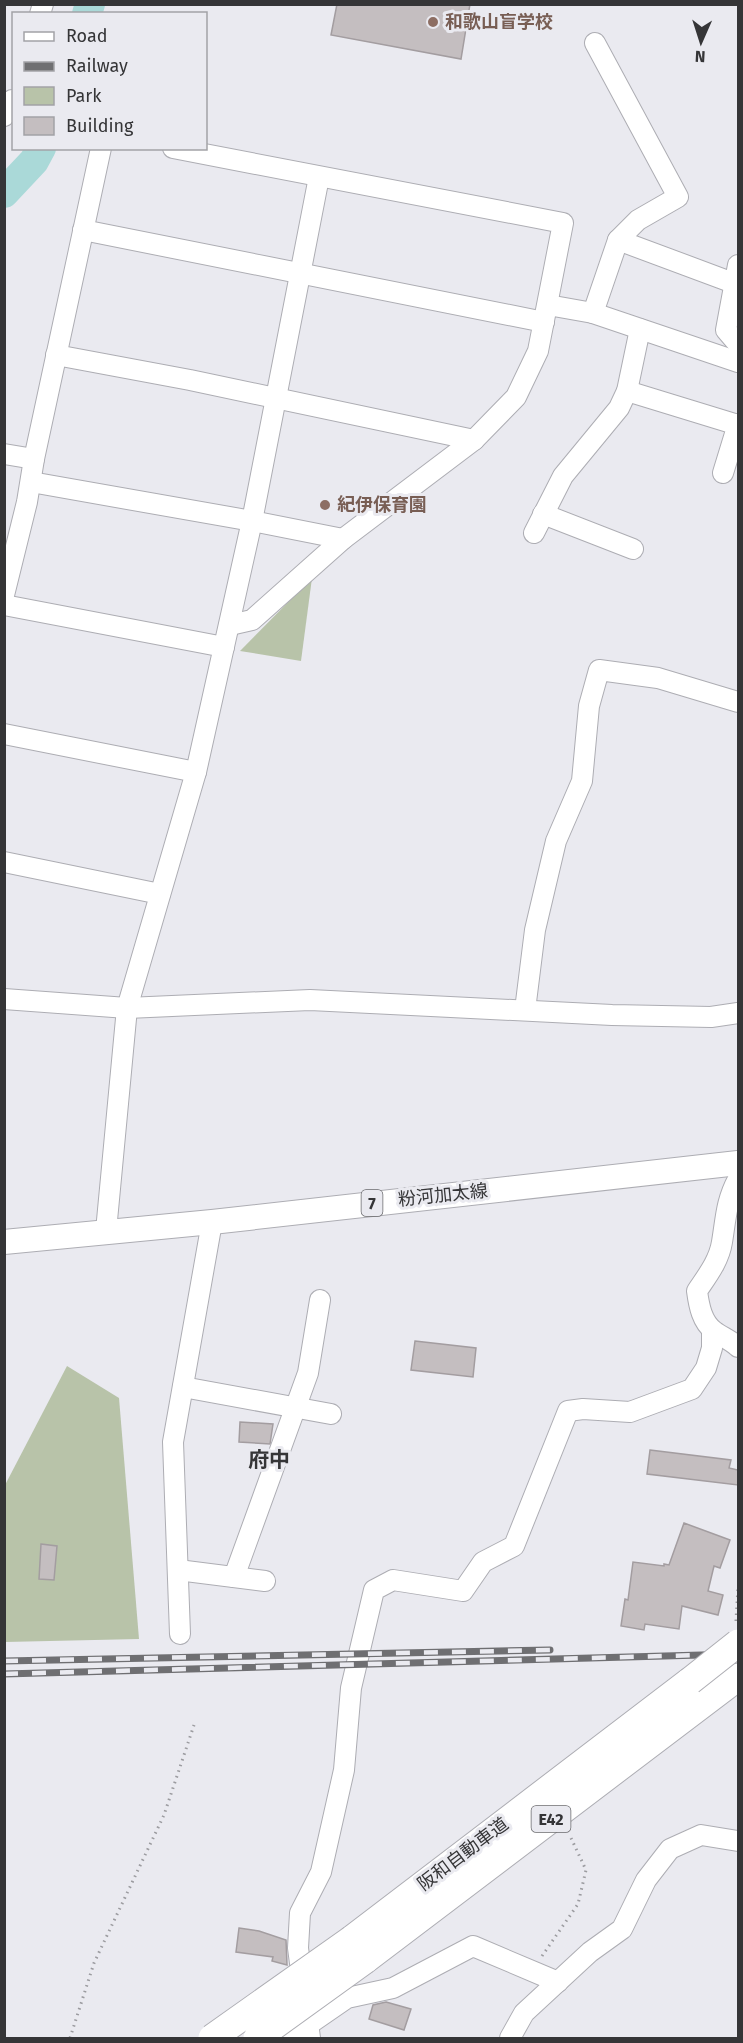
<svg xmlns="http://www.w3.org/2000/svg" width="743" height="2043" viewBox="0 0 743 2043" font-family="'Fira Sans','Noto Sans JP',sans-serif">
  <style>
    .green { fill: #b8c3a9 }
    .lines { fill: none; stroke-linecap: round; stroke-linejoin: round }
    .river { stroke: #aad9d8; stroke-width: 30 }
    .building { fill: #c4bec0; stroke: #a39da0; stroke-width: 1.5 }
    .minor-casing { stroke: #adadb3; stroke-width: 22 }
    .major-casing { stroke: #adadb3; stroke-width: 26 }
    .highway-casing { stroke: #adadb3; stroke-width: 29 }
    .path { stroke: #9b9b9f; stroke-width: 3; stroke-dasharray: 1.5 4.5; stroke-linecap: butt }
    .minor { stroke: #fff; stroke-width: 20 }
    .major { stroke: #fff; stroke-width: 24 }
    .highway { stroke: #fff; stroke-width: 27 }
    .rail-casing { stroke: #6f6f72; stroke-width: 7 }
    .rail { stroke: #eaeaf0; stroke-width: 4.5; stroke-dasharray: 14; stroke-linecap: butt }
    .highway-bridge-casing { stroke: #adadb3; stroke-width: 29; stroke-linecap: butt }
    .highway-bridge { stroke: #fff; stroke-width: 27 }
    .education-dot { fill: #8d6e63; stroke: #eaeaf0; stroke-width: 2 }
    .labels { text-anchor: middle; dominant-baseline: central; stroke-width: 6; stroke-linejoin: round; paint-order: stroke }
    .shield { fill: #eaeaf0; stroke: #6b6b6e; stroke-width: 1.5 }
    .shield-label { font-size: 16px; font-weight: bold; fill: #353537 }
    .education-label { font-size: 18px; font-weight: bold; fill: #785e54; stroke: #eaeaf0; text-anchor: start }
    .street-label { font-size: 18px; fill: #353537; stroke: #eaeaf0 }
    .quarter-label { font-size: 21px; font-weight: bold; fill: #353537; stroke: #eaeaf0 }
  </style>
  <rect width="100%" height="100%" fill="#eaeaf0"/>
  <g class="green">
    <polygon points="312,578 301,661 240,651"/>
    <polygon points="67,1366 119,1398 139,1639 5,1642 4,1487"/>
  </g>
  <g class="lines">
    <g class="river">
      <polyline points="87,14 90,4"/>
      <polyline points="4,193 34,161 41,148"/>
    </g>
  </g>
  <g class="building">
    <polygon points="337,4 470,4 461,59 331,35"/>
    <polygon points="415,1341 476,1348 473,1377 411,1370"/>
    <polygon points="240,1422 273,1424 270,1444 239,1442"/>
    <polygon points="650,1450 731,1460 729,1468 738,1470 738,1485 647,1474"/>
    <polygon points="684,1523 730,1540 720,1568 714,1566 708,1591 723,1595 718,1615 682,1606 679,1629 645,1624 644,1630 621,1626 625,1599 628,1600 633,1562 664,1566 664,1564 669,1565"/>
    <polygon points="41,1544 57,1546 54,1580 39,1579"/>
    <polygon points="239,1928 259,1931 286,1940 287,1965 272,1961 273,1957 236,1952"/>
    <polygon points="386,2002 411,2009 404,2030 369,2019 373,2005"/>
  </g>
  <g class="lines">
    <defs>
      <g id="minor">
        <polyline points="40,14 43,4"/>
        <polyline points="4,116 12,100"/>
        <polyline points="173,148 563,223 538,351 516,397 474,440 343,539 252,620 230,625"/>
        <polyline points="83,230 544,322"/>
        <polyline points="618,240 736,284"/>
        <polyline points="738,265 726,330 738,344"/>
        <polyline points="548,305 593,313 738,362"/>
        <polyline points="593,313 618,240 638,220 678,197 595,43"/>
        <polyline points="56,355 190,380 474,440"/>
        <polyline points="627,391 738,425"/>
        <polyline points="4,454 34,459"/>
        <polyline points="723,473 738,424"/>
        <polyline points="31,482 252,521 343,539"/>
        <polyline points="543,514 633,549"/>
        <polyline points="534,533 563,476 619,408 627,391 640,329"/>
        <polyline points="4,595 27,502 34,459 101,148"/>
        <polyline points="4,605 224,647"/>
        <polyline points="4,734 196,772"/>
        <polyline points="4,862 160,894"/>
        <polyline points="4,999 127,1008 310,1000 612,1015 711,1017 738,1013"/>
        <polyline points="525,1010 535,930 556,841 582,781 589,706 599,670 658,678 738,702"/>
        <path d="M738,1179C726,1201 726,1218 722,1242C719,1261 707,1276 697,1291C699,1306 702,1322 714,1331C722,1337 731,1340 738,1347"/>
        <polyline points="106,1231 127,1008 196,772 252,521 319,177"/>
        <polyline points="183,1387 331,1414"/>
        <polyline points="178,1570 265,1581"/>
        <polyline points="234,1577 308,1373 320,1300"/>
        <polyline points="180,1634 173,1442 212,1222"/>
        <polyline points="289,2038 347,1998 393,1988 473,1946 558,1982"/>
        <polyline points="310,2038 298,1948 300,1913 321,1872 344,1770 351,1688 374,1590 393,1580 463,1591 483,1562 514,1546 568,1411 583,1409 630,1412 692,1389 706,1368 712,1348 712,1330"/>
        <polyline points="510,2038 524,2013 590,1952 622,1929 646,1880 670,1849 701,1835 738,1841"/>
      </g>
      <polyline id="major" points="4,1242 212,1222 738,1163"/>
      <g id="highway">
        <polyline points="352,1939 690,1681"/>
        <polyline points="365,1960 738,1677"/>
      </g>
    </defs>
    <use href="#minor" class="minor-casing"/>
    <use href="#major" class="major-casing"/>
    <use href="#highway" class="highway-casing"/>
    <g class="path">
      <polyline points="736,1621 738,1587"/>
      <polyline points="542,1956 578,1904 586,1870 571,1838"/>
      <polyline points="70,2038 94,1963 164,1815 194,1725"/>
    </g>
    <use href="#minor" class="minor"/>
    <use href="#major" class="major"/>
    <use href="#highway" class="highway"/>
    <defs>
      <g id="rail">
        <polyline points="4,1661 550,1650"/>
        <polyline points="4,1674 738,1654"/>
      </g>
    </defs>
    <use href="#rail" class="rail-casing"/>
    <use href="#rail" class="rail"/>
    <defs>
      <g id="highway-bridge">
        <polyline points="690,1681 738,1643"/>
        <polyline points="212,2038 352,1939"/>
        <polyline points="257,2038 365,1960"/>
      </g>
    </defs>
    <use href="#highway-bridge" class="highway-bridge-casing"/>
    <use href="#highway-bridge" class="highway-bridge"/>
  </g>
  <g class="education-dot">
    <circle cx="433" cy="22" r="6"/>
    <circle cx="325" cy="505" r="6"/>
  </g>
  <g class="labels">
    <g class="shield">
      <rect x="361.5" y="1190" width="21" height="26" rx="4.5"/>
      <rect x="531.5" y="1806" width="39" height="26" rx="4.5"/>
    </g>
    <g class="shield-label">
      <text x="372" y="1203">7</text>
      <text x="551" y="1819">E42</text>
    </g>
    <g class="education-label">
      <text x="445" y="22">和歌山盲学校</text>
      <text x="337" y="505">紀伊保育園</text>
    </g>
    <g class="street-label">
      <text transform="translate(443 1195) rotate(-6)">粉河加太線</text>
      <text transform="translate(463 1854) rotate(-37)">阪和自動車道</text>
    </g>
    <g class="quarter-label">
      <text x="269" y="1460">府中</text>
    </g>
  </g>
  <rect width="743" height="2043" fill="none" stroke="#353537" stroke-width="12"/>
  <rect x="12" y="12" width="195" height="138" fill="#eaeaf0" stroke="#a2a2a6" stroke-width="1.5"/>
  <rect x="24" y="32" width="30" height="9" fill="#ffffff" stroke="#a2a2a6" stroke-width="1.5"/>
  <text x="66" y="42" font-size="18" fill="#353537">Road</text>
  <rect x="24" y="62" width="30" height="9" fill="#6f6f72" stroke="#a2a2a6" stroke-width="1.5"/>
  <text x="66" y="72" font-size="18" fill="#353537">Railway</text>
  <rect x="24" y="87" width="30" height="18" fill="#b8c3a9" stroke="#a2a2a6" stroke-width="1.5"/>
  <text x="66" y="102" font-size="18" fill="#353537">Park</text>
  <rect x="24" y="117" width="30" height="18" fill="#c4bec0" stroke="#a2a2a6" stroke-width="1.5"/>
  <text x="66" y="132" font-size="18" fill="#353537">Building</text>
  <g transform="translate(701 42) rotate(183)" stroke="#eaeaf0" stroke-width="4.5" paint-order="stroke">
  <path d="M0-4.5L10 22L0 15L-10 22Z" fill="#353537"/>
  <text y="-9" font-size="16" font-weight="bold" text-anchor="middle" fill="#353537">N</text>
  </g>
</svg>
